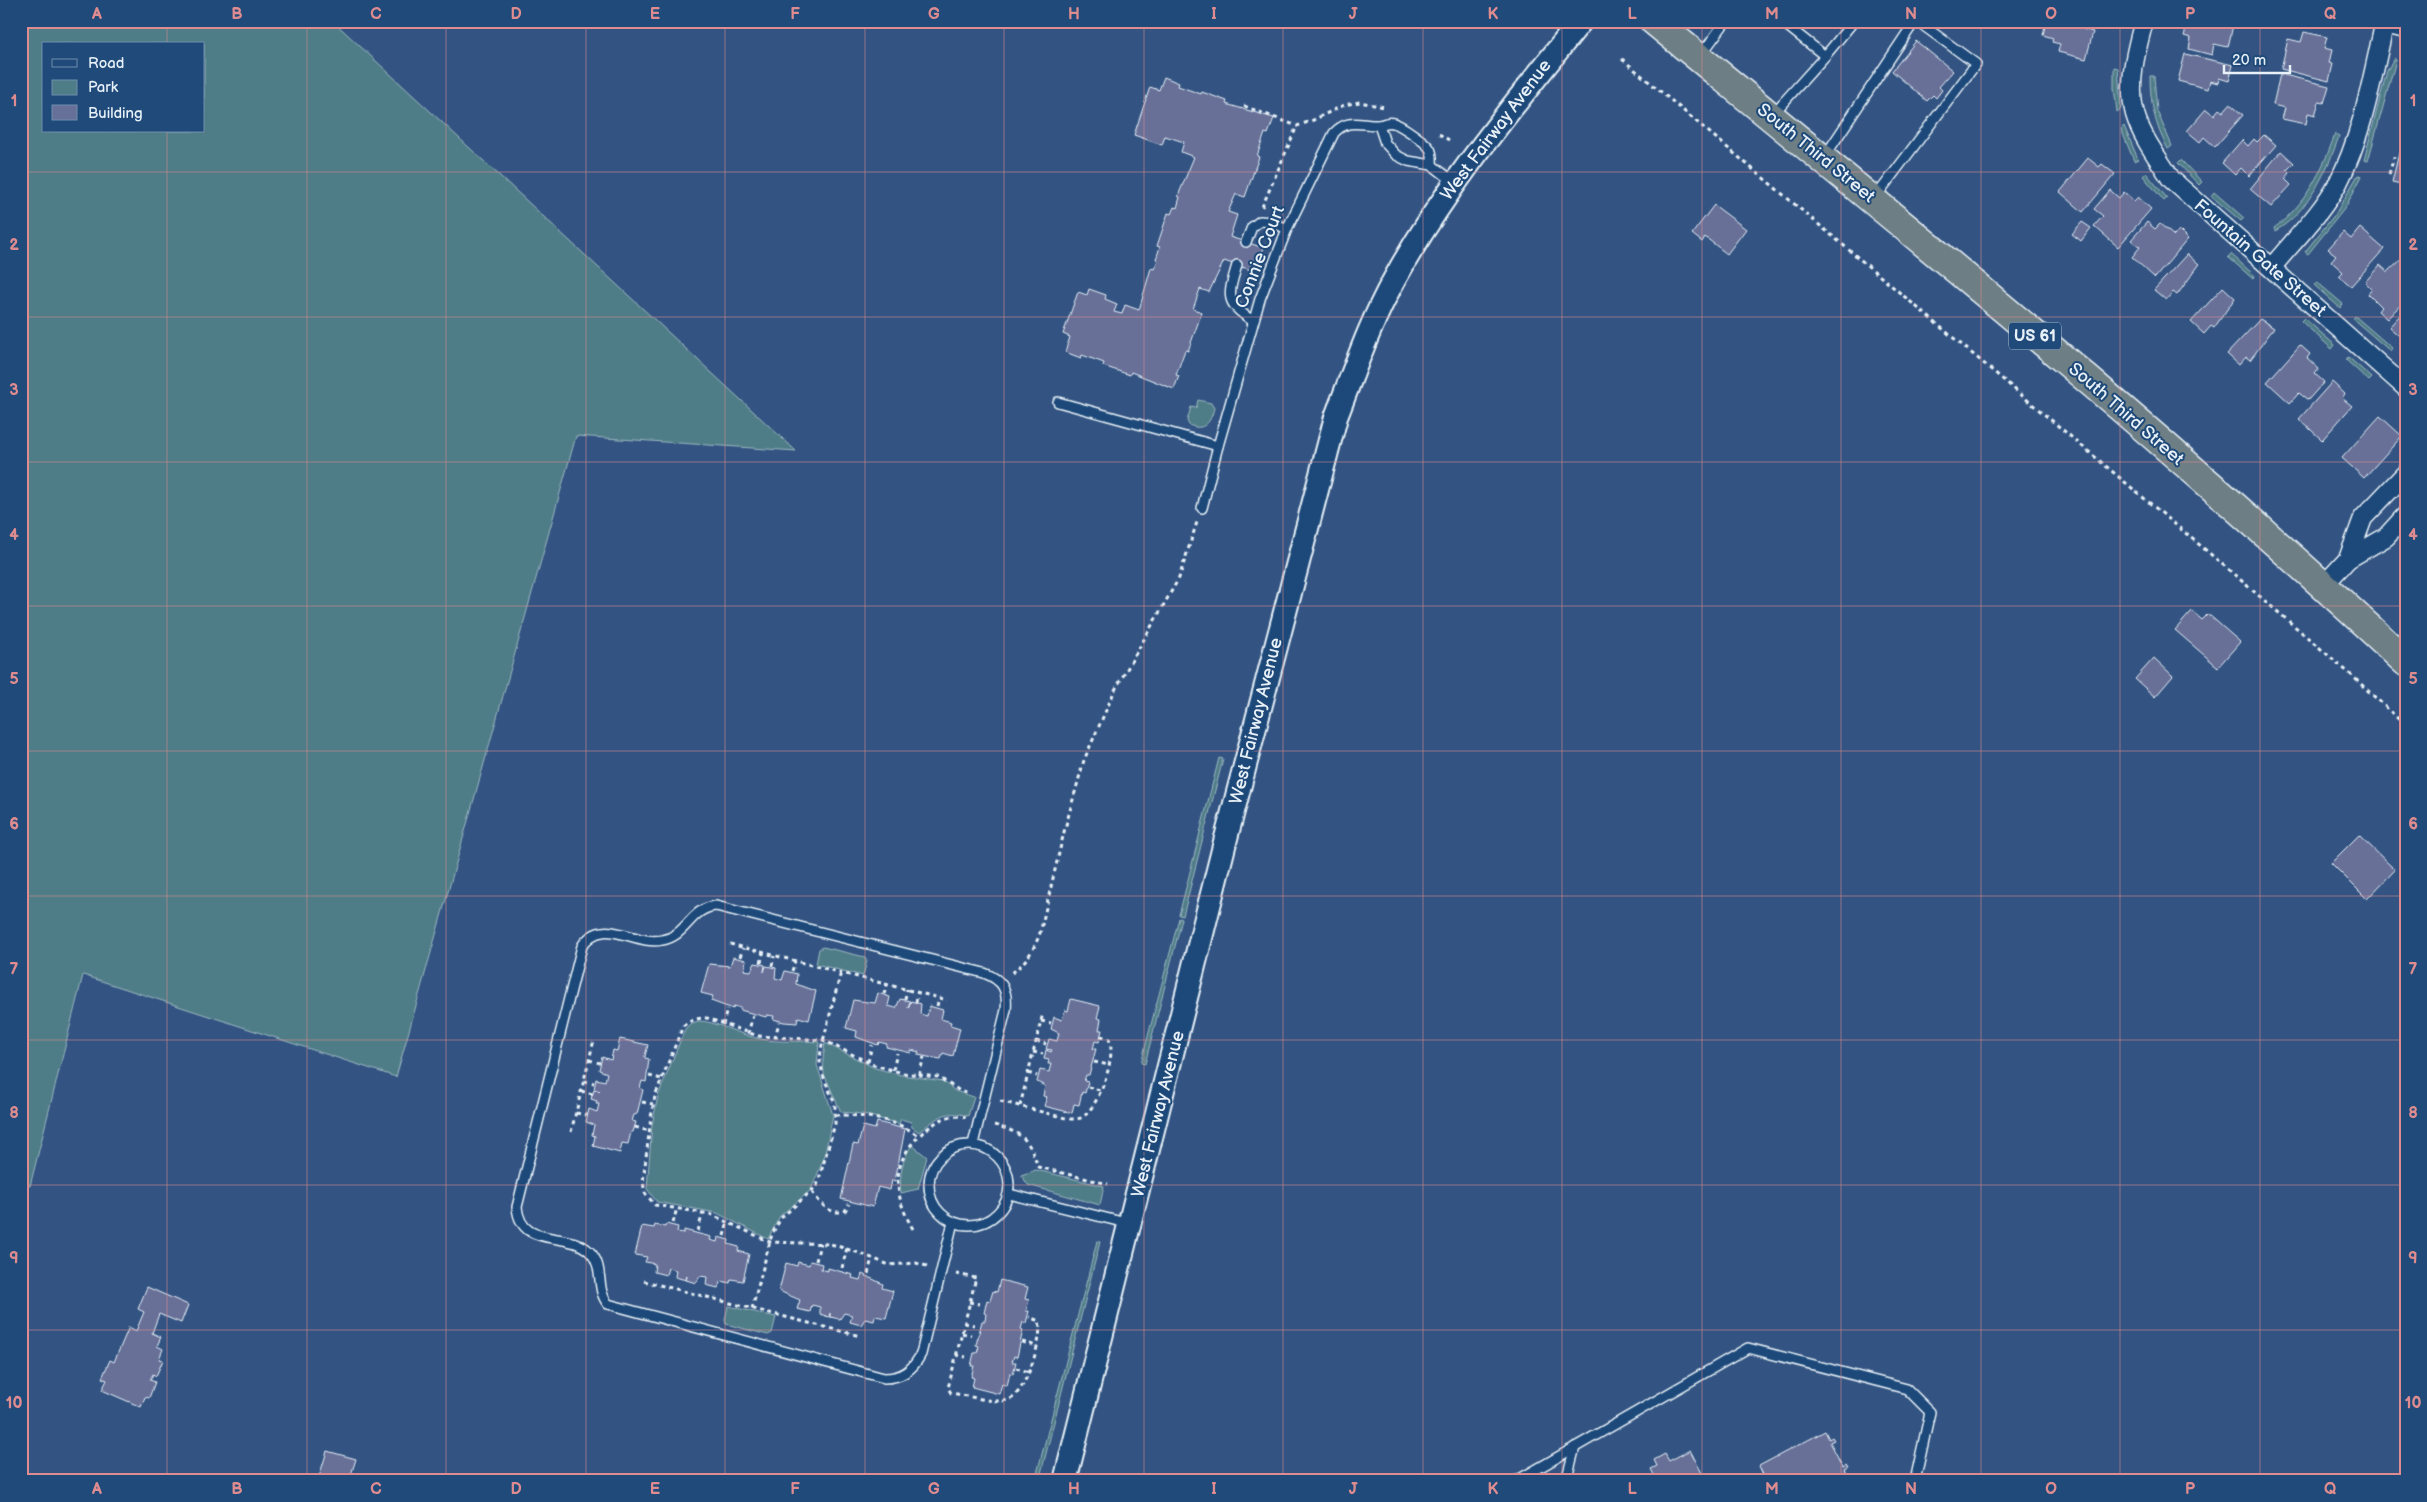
<svg xmlns="http://www.w3.org/2000/svg" width="2427" height="1502" viewBox="0 0 2427 1502" font-family="'Balsamiq Sans',sans-serif">
  <style>
    .green { fill: #4f7d87; stroke: #9cb7c0; fill-rule: evenodd }
    .building { fill: #677098; stroke: #e8f1f8 }
    .lines { fill: none; stroke-linecap: round; stroke-linejoin: round }
    .service-casing { stroke: #e8f1f8; stroke-width: 12 }
    .minor-casing { stroke: #e8f1f8; stroke-width: 21 }
    .tertiary-casing { stroke: #e8f1f8; stroke-width: 26 }
    .trunk-casing { stroke: #e8f1f8; stroke-width: 31 }
    .path { stroke: #e8f1f8; stroke-width: 3; stroke-dasharray: 4 4; stroke-linecap: butt }
    .service { stroke: #1f4a7a; stroke-width: 9 }
    .minor { stroke: #1f4a7a; stroke-width: 18 }
    .tertiary { stroke: #1f4a7a; stroke-width: 22 }
    .trunk { stroke: #6d7e84; stroke-width: 28 }
    .grid { fill: none; stroke: #df8c90; stroke-width: 1; stroke-opacity: 0.55 }
    .labels { text-anchor: middle; dominant-baseline: central; stroke-width: 4; stroke-linejoin: round; paint-order: stroke }
    .shield { fill: #1f4a7a; stroke: #acbfd2; stroke-width: 1 }
    .shield-label { font-size: 16px; font-weight: bold; fill: #e8f1f8 }
    .street-label { font-size: 18px; fill: #e8f1f8; stroke: #1f4a7a }
    .neatline { fill: none; stroke: #df8c90; stroke-width: 2 }
    .grid-label { font-size: 16px; text-anchor: middle; font-weight: bold; fill: #df8c90 }
  </style>
  <rect width="100%" height="100%" fill="#335482"/>
  <filter id="ink" filterUnits="userSpaceOnUse"><feTurbulence type="fractalNoise" baseFrequency=".02" numOctaves="2"/><feDisplacementMap in="SourceGraphic" scale="10" xChannelSelector="R" yChannelSelector="G"/><feConvolveMatrix kernelMatrix="1 2 1 2 8 2 1 2 1" color-interpolation-filters="sRGB"/></filter>
  <g filter="url(#ink)">
    <g class="green">
      <path d="M21,21H333L796,451L576,436L396,1077L83,975L30,1186L21,1183ZM44,44H204V131H44Z"/>
      <polygon points="2394,58 2396,60 2368,161 2364,160 2387,71"/>
      <polygon points="2114,67 2118,68 2121,109 2117,112 2114,88"/>
      <path d="M2150,76H2154L2157,111L2172,146L2168,149C2155,126 2150,102 2150,76Z"/>
      <polygon points="2124,126 2138,159 2134,161 2121,129"/>
      <path d="M2335,134L2339,136C2328,169 2308,213 2275,231L2274,228C2305,206 2323,169 2335,134Z"/>
      <polygon points="2181,160 2202,182 2199,185 2178,163"/>
      <polygon points="2146,173 2167,198 2164,201 2143,176"/>
      <polygon points="2358,175 2362,176 2345,208 2308,254 2305,252 2308,248 2336,213"/>
      <polygon points="2214,192 2244,218 2241,221 2211,196"/>
      <polygon points="2231,254 2255,276 2253,279 2228,257"/>
      <polygon points="2317,282 2343,304 2340,308 2314,285"/>
      <polygon points="2355,316 2392,348 2390,351 2353,319"/>
      <polygon points="2304,318 2335,345 2332,349 2301,321"/>
      <polygon points="2348,357 2372,378 2369,381 2346,360"/>
      <path d="M1198,400L1211,403L1214,408C1211,422 1204,432 1189,425L1187,421L1191,407L1196,408Z"/>
      <polygon points="1219,758 1223,759 1183,916 1179,915"/>
      <polygon points="1179,918 1182,919 1145,1064 1141,1063"/>
      <polygon points="823,947 865,957 867,961 863,976 816,964 819,949"/>
      <path d="M698,1021C713,1020 742,1036 761,1039C780,1043 800,1040 819,1042L817,1065L833,1115L824,1158L811,1190L780,1216L768,1239L717,1213L657,1202L647,1189L652,1125L658,1096L685,1029L690,1024Z"/>
      <path d="M825,1043L875,1068L901,1075L943,1081L955,1091L974,1097L968,1116C945,1109 937,1118 919,1132L912,1127L911,1122L901,1119L899,1124L863,1114L841,1112L824,1074L823,1060Z"/>
      <path d="M912,1145L927,1157L918,1189L901,1193C899,1177 902,1158 912,1145Z"/>
      <polygon points="1036,1170 1104,1186 1100,1205 1028,1185 1021,1175"/>
      <polygon points="1097,1241 1100,1242 1039,1481 1035,1481"/>
      <polygon points="728,1306 776,1317 772,1333 768,1335 726,1324 725,1320"/>
    </g>
    <g class="building">
      <polygon points="2046,21 2057,21 2093,32 2086,59 2058,52 2060,44 2052,42 2053,38 2043,35"/>
      <polygon points="2184,21 2234,21 2228,47 2214,44 2212,55 2189,49 2191,38 2184,36 2188,22"/>
      <polygon points="2304,32 2327,37 2324,48 2332,50 2329,63 2333,64 2329,81 2281,69 2288,39 2301,42"/>
      <polygon points="1916,41 1953,71 1939,87 1942,90 1936,98 1933,95 1927,101 1892,71"/>
      <polygon points="2185,54 2233,65 2229,81 2219,78 2218,83 2210,81 2208,89 2178,81"/>
      <polygon points="2280,74 2329,86 2324,103 2319,102 2315,115 2308,113 2306,124 2282,119 2285,108 2273,105"/>
      <polygon points="1164,77 1179,83 1178,86 1201,94 1202,92 1227,101 1226,104 1274,118 1268,134 1265,133 1257,156 1259,157 1245,197 1236,194 1228,212 1237,215 1230,237 1264,248 1254,271 1224,261 1209,292 1200,289 1193,309 1202,312 1188,351 1185,350 1176,375 1179,376 1174,389 1131,372 1130,375 1103,366 1104,363 1082,355 1081,358 1065,352 1070,337 1063,334 1078,292 1087,295 1089,289 1106,295 1105,299 1117,304 1114,312 1122,314 1125,305 1139,310 1151,268 1154,269 1158,260 1156,259 1160,247 1157,246 1168,213 1171,214 1174,207 1177,208 1180,197 1178,196 1194,157 1181,152 1184,142 1165,136 1162,145 1134,135 1150,87 1159,90"/>
      <polygon points="2406,87 2406,108 2401,106"/>
      <polygon points="2230,104 2243,115 2215,147 2204,137 2200,142 2187,131 2206,109 2214,115 2219,109 2223,112"/>
      <polygon points="2264,135 2276,145 2249,176 2241,168 2235,175 2222,163 2242,140 2248,146 2254,139 2257,142"/>
      <polygon points="2281,151 2294,163 2287,170 2290,173 2285,179 2291,185 2271,207 2250,189"/>
      <polygon points="2399,153 2406,154 2406,185 2392,182"/>
      <polygon points="2088,158 2099,167 2102,164 2115,174 2083,212 2060,192"/>
      <polygon points="2110,190 2119,198 2124,192 2134,201 2138,197 2151,209 2118,247 2094,226 2103,216 2094,209"/>
      <polygon points="1714,205 1746,229 1727,254 1705,237 1702,242 1692,234"/>
      <polygon points="2082,222 2091,228 2081,241 2072,234"/>
      <polygon points="2147,222 2155,229 2160,224 2174,236 2179,230 2188,239 2155,278 2132,257 2140,247 2131,240"/>
      <polygon points="2360,228 2384,249 2351,286 2339,276 2343,272 2331,261 2336,255 2328,249 2343,232 2351,239"/>
      <polygon points="2187,254 2199,265 2177,295 2173,292 2166,300 2154,290"/>
      <polygon points="2406,255 2406,299 2387,319 2378,311 2381,307 2368,294 2372,289 2365,282 2380,265 2388,272"/>
      <polygon points="2223,287 2235,298 2214,328 2211,326 2204,334 2191,322"/>
      <polygon points="2406,309 2406,342 2389,327"/>
      <polygon points="2260,319 2274,328 2250,360 2246,357 2239,365 2227,354"/>
      <polygon points="2300,345 2310,354 2307,358 2319,369 2315,374 2324,382 2308,400 2299,393 2290,403 2267,382"/>
      <polygon points="2332,382 2345,394 2342,398 2352,406 2322,440 2299,419"/>
      <polygon points="2380,416 2402,436 2364,478 2342,458"/>
      <polygon points="2192,611 2202,620 2208,614 2240,642 2218,667 2175,630"/>
      <polygon points="2154,658 2173,676 2155,697 2135,679"/>
      <polygon points="2359,835 2395,870 2367,899 2331,863"/>
      <polygon points="733,957 746,960 744,970 751,971 755,963 765,965 764,972 766,966 776,968 775,978 782,980 785,971 797,974 796,984 816,991 809,1020 798,1017 797,1023 784,1022 773,1019 774,1016 767,1015 766,1017 740,1010 741,1008 734,1006 733,1009 711,1001 713,996 701,993 709,964 730,966"/>
      <polygon points="878,993 890,997 888,1006 896,1008 900,999 910,1001 908,1008 911,1001 921,1004 920,1014 927,1016 929,1006 943,1010 941,1019 951,1022 950,1025 960,1028 953,1056 943,1053 941,1059 928,1057 918,1055 919,1052 911,1050 911,1053 886,1047 887,1044 879,1042 878,1045 856,1037 857,1031 846,1028 853,1000 875,1003"/>
      <polygon points="1071,999 1100,1006 1097,1018 1101,1019 1099,1030 1102,1030 1099,1042 1095,1041 1093,1049 1096,1049 1089,1075 1086,1075 1084,1081 1088,1082 1085,1093 1082,1092 1079,1105 1074,1104 1072,1113 1044,1106 1047,1097 1043,1096 1045,1086 1037,1082 1040,1070 1049,1072 1051,1064 1048,1064 1049,1060 1044,1059 1046,1050 1051,1052 1052,1050 1046,1049 1049,1039 1057,1041 1059,1033 1051,1029 1054,1017 1062,1020 1065,1010 1068,1011"/>
      <polygon points="620,1039 648,1045 645,1056 645,1058 649,1059 646,1082 642,1081 640,1088 643,1090 637,1114 634,1115 632,1121 636,1122 633,1132 631,1132 628,1144 622,1143 620,1153 593,1146 595,1136 592,1135 594,1125 586,1122 589,1109 597,1112 599,1104 596,1104 597,1101 591,1099 594,1090 600,1091 594,1089 596,1079 605,1081 607,1073 599,1070 602,1057 611,1060 613,1050 617,1051"/>
      <polygon points="877,1122 905,1129 895,1181 892,1180 890,1190 878,1187 873,1207 841,1199 853,1144 858,1145 863,1126 875,1129"/>
      <polygon points="666,1224 678,1227 677,1232 684,1233 684,1230 711,1237 710,1240 717,1242 718,1237 729,1240 728,1244 739,1247 738,1251 749,1254 743,1281 731,1279 730,1283 721,1281 718,1288 706,1285 707,1277 700,1276 696,1283 686,1280 687,1276 686,1280 675,1277 676,1270 668,1268 666,1275 654,1272 655,1264 645,1262 647,1257 635,1255 642,1226 654,1228 655,1225 665,1227"/>
      <polygon points="810,1261 822,1264 821,1269 828,1271 828,1268 853,1275 852,1278 860,1280 862,1274 883,1284 882,1288 893,1291 886,1318 875,1316 874,1321 865,1319 861,1325 850,1322 852,1315 844,1313 840,1319 830,1317 830,1313 829,1317 820,1314 820,1307 812,1305 810,1312 797,1309 800,1300 779,1291 786,1263 797,1266 798,1262 809,1265"/>
      <polygon points="1000,1280 1028,1287 1025,1299 1029,1300 1026,1311 1029,1311 1026,1323 1023,1322 1021,1329 1023,1330 1017,1357 1014,1356 1012,1362 1016,1362 1013,1374 1010,1373 1007,1386 1002,1384 999,1394 972,1387 974,1378 971,1377 974,1366 971,1366 974,1353 977,1353 979,1346 976,1345 982,1321 985,1321 986,1314 984,1313 987,1300 990,1301 993,1291 997,1292"/>
      <polygon points="147,1287 188,1305 181,1323 159,1314 152,1333 161,1337 157,1346 163,1349 159,1359 163,1360 156,1376 153,1374 150,1380 155,1382 149,1398 145,1397 141,1407 102,1390 107,1380 102,1378 110,1360 114,1362 129,1327 136,1331 144,1312 138,1309"/>
      <polygon points="1825,1431 1829,1439 1832,1437 1834,1440 1830,1442 1843,1467 1846,1465 1848,1468 1844,1470 1849,1479 1845,1481 1766,1481 1759,1466"/>
      <polygon points="1690,1450 1706,1481 1657,1481 1651,1469 1657,1466 1654,1460 1665,1454 1669,1461"/>
      <polygon points="327,1451 356,1459 349,1481 335,1481 319,1477"/>
    </g>
    <g class="lines">
      <defs>
        <g id="service">
          <polyline points="1701,55 1726,21"/>
          <polyline points="1825,56 1854,21"/>
          <polyline points="1773,114 1825,56 1781,21"/>
          <polyline points="1379,125 1385,143 1396,155 1408,161 1432,165 1454,182"/>
          <polyline points="1825,156 1915,21"/>
          <polyline points="1875,198 1976,64 1917,21"/>
          <polyline points="1246,242 1252,227 1260,221 1272,222 1287,229"/>
          <path d="M1237,265C1228,296 1224,302 1253,321"/>
          <path d="M1058,402L1218,446L1260,299L1287,229L1334,133C1348,118 1360,125 1378,125C1383,125 1387,121 1393,123C1400,124 1427,143 1430,149C1433,154 1432,160 1432,165"/>
          <polyline points="1202,508 1218,446"/>
          <circle cx="969" cy="1185" r="40"/>
          <polyline points="1009,1194 1130,1224"/>
          <path d="M953,1222L921,1354C913,1370 902,1378 884,1378L608,1304C595,1289 605,1267 590,1252C567,1229 521,1250 517,1207L582,946C603,914 634,946 662,940C687,936 690,908 716,906L984,973C1003,980 1008,990 1006,1010L973,1144"/>
          <polyline points="1516,1481 1748,1348 1907,1389 1930,1412 1915,1481"/>
          <polyline points="1566,1481 1575,1447"/>
        </g>
        <g id="minor">
          <path d="M2144,21C2136,50 2127,84 2135,114C2142,138 2158,158 2171,179L2406,388"/>
          <polyline points="2384,24 2406,29"/>
          <path d="M2272,267C2294,240 2321,214 2338,183C2363,135 2373,73 2385,21"/>
          <polyline points="2348,559 2363,518 2406,473"/>
          <polyline points="2324,585 2348,559 2386,537 2406,515"/>
        </g>
        <path id="tertiary" d="M1065,1481L1225,842L1336,417C1354,371 1370,323 1394,280C1446,185 1514,105 1581,21"/>
        <path id="trunk" d="M1654,21C1908,229 2166,437 2406,662"/>
      </defs>
      <use href="#service" class="service-casing"/>
      <use href="#minor" class="minor-casing"/>
      <use href="#tertiary" class="tertiary-casing"/>
      <use href="#trunk" class="trunk-casing"/>
      <g class="path">
        <polyline points="1622,59 2208,552 2349,673 2406,726"/>
        <polyline points="1244,106 1297,126 1311,121 1344,105 1360,102 1384,107"/>
        <polyline points="1439,134 1449,140"/>
        <polyline points="2389,174 2394,157"/>
        <polyline points="1262,207 1297,126"/>
        <polyline points="730,944 947,1000"/>
        <polyline points="740,957 743,948"/>
        <polyline points="761,963 763,953"/>
        <polyline points="772,966 774,956"/>
        <polyline points="792,971 795,961"/>
        <path d="M1012,973C1026,962 1034,950 1040,933L1064,832L1084,760L1115,690L1179,578L1197,522"/>
        <polyline points="884,994 887,984"/>
        <polyline points="905,999 907,989"/>
        <polyline points="916,1002 918,992"/>
        <polyline points="937,1006 939,998"/>
        <polyline points="1041,1021 1051,1023"/>
        <polyline points="723,1025 727,1009"/>
        <polyline points="748,1034 753,1015"/>
        <polyline points="775,1038 779,1022"/>
        <polyline points="1036,1041 1046,1044"/>
        <polyline points="1033,1052 1043,1054"/>
        <polyline points="589,1060 600,1063"/>
        <polyline points="868,1062 872,1045"/>
        <polyline points="1094,1062 1109,1065"/>
        <polyline points="893,1070 897,1053"/>
        <polyline points="1028,1073 1037,1076"/>
        <polyline points="919,1075 924,1057"/>
        <polyline points="649,1076 662,1079"/>
        <polyline points="584,1081 594,1083"/>
        <polyline points="1088,1087 1100,1090"/>
        <polyline points="581,1091 593,1094"/>
        <path d="M1000,1101L1069,1119C1074,1119 1079,1120 1084,1116C1099,1105 1117,1056 1109,1039L1101,1036"/>
        <polyline points="642,1102 653,1104"/>
        <polyline points="1020,1106 1043,1013"/>
        <polyline points="576,1113 587,1115"/>
        <path d="M836,1115C862,1115 898,1119 918,1136"/>
        <path d="M994,1125C1022,1133 1029,1138 1038,1167L1108,1184"/>
        <polyline points="635,1127 649,1131"/>
        <polyline points="571,1132 594,1040"/>
        <path d="M812,1192C820,1203 830,1216 845,1211L849,1204"/>
        <polyline points="673,1223 677,1208"/>
        <path d="M913,1229C891,1191 891,1158 927,1129C940,1119 949,1114 966,1117"/>
        <polyline points="698,1231 703,1212"/>
        <polyline points="724,1236 728,1221"/>
        <polyline points="816,1261 820,1243"/>
        <path d="M927,1266L916,1263L889,1265L862,1254L831,1244L770,1242L710,1214L655,1205L645,1193L643,1182L651,1117L655,1096L683,1026C691,1020 697,1018 707,1018L758,1036L823,1040L874,1065L903,1073L938,1077L960,1091L970,1094"/>
        <polyline points="842,1268 847,1248"/>
        <polyline points="868,1274 872,1258"/>
        <path d="M956,1274L976,1278L948,1388L951,1393C966,1395 994,1404 1008,1400C1025,1396 1044,1336 1039,1321L1029,1317"/>
        <polyline points="644,1281 860,1336"/>
        <polyline points="969,1302 980,1304"/>
        <polyline points="752,1309 772,1234 781,1218 817,1186 835,1124 835,1104 824,1078 820,1062 821,1049 841,972"/>
        <polyline points="964,1323 974,1325"/>
        <polyline points="962,1333 971,1335"/>
        <polyline points="1022,1342 1037,1346"/>
        <polyline points="956,1355 966,1357"/>
        <polyline points="1016,1368 1029,1372"/>
      </g>
      <use href="#service" class="service"/>
      <use href="#minor" class="minor"/>
      <use href="#tertiary" class="tertiary"/>
      <use href="#trunk" class="trunk"/>
    </g>
  </g>
  <path class="grid" d="M167,21V44M307,21V1481M446,21V1481M586,21V1481M725,21V1481M865,21V1481M1004,21V1481M1144,21V1481M1283,21V1481M1423,21V1481M1562,21V1481M1702,21V1481M1841,21V1481M1981,21V1481M2120,21V1481M2260,21V1481M167,131V1481M21,172H2406M21,317H2406M21,462H2406M21,606H2406M21,751H2406M21,896H2406M21,1040H2406M21,1185H2406M21,1330H2406"/>
  <g class="labels">
    <rect class="shield" x="2009" y="322.5" width="52" height="27" rx="4"/>
    <g class="shield-label">
      <text x="2035" y="336">US 61</text>
    </g>
    <g class="street-label">
      <text transform="translate(1496 130) rotate(-53)">West Fairway Avenue</text>
      <text transform="translate(1816 153) rotate(39)">South Third Street</text>
      <text transform="translate(1260 257) rotate(-69)">Connie Court</text>
      <text transform="translate(2260 258) rotate(41)">Fountain Gate Street</text>
      <text transform="translate(2126 414) rotate(41)">South Third Street</text>
      <text transform="translate(1256 721) rotate(-76)">West Fairway Avenue</text>
      <text transform="translate(1158 1114) rotate(-76)">West Fairway Avenue</text>
    </g>
  </g>
  <rect width="2427" height="1502" fill="none" stroke="#1f4a7a" stroke-width="55"/>
  <rect x="42" y="42" width="162" height="90" fill="#1f4a7a" stroke="#6f8dac"/>
  <rect x="52" y="59" width="25" height="8" fill="#1f4a7a" stroke="#6f8dac"/>
  <text x="88" y="68" font-size="15" fill="#e8f1f8">Road</text>
  <rect x="52" y="80" width="25" height="15" fill="#4f7d87" stroke="#6f8dac"/>
  <text x="88" y="92" font-size="15" fill="#e8f1f8">Park</text>
  <rect x="52" y="105" width="25" height="15" fill="#677098" stroke="#6f8dac"/>
  <text x="88" y="118" font-size="15" fill="#e8f1f8">Building</text>
  <path d="M2224 65v8h66v-8" fill="none" stroke="#e8f1f8" stroke-width="2.5"/>
  <text x="2232" y="65" font-size="15" fill="#e8f1f8" stroke="#1f4a7a" stroke-width="4" paint-order="stroke">20 m</text>
  <rect x="28" y="28" width="2372" height="1446" class="neatline"/>
  <g class="grid-label">
    <text x="97" y="19">A</text>
    <text x="237" y="19">B</text>
    <text x="376" y="19">C</text>
    <text x="516" y="19">D</text>
    <text x="655" y="19">E</text>
    <text x="795" y="19">F</text>
    <text x="934" y="19">G</text>
    <text x="1074" y="19">H</text>
    <text x="1214" y="19">I</text>
    <text x="1353" y="19">J</text>
    <text x="1493" y="19">K</text>
    <text x="1632" y="19">L</text>
    <text x="1772" y="19">M</text>
    <text x="1911" y="19">N</text>
    <text x="2051" y="19">O</text>
    <text x="2190" y="19">P</text>
    <text x="2330" y="19">Q</text>
    <text x="14" y="106">1</text>
    <text x="2413" y="106">1</text>
    <text x="14" y="250">2</text>
    <text x="2413" y="250">2</text>
    <text x="14" y="395">3</text>
    <text x="2413" y="395">3</text>
    <text x="14" y="540">4</text>
    <text x="2413" y="540">4</text>
    <text x="14" y="684">5</text>
    <text x="2413" y="684">5</text>
    <text x="14" y="829">6</text>
    <text x="2413" y="829">6</text>
    <text x="14" y="974">7</text>
    <text x="2413" y="974">7</text>
    <text x="14" y="1118">8</text>
    <text x="2413" y="1118">8</text>
    <text x="14" y="1263">9</text>
    <text x="2413" y="1263">9</text>
    <text x="14" y="1408">10</text>
    <text x="2413" y="1408">10</text>
    <text x="97" y="1494">A</text>
    <text x="237" y="1494">B</text>
    <text x="376" y="1494">C</text>
    <text x="516" y="1494">D</text>
    <text x="655" y="1494">E</text>
    <text x="795" y="1494">F</text>
    <text x="934" y="1494">G</text>
    <text x="1074" y="1494">H</text>
    <text x="1214" y="1494">I</text>
    <text x="1353" y="1494">J</text>
    <text x="1493" y="1494">K</text>
    <text x="1632" y="1494">L</text>
    <text x="1772" y="1494">M</text>
    <text x="1911" y="1494">N</text>
    <text x="2051" y="1494">O</text>
    <text x="2190" y="1494">P</text>
    <text x="2330" y="1494">Q</text>
  </g>
</svg>
